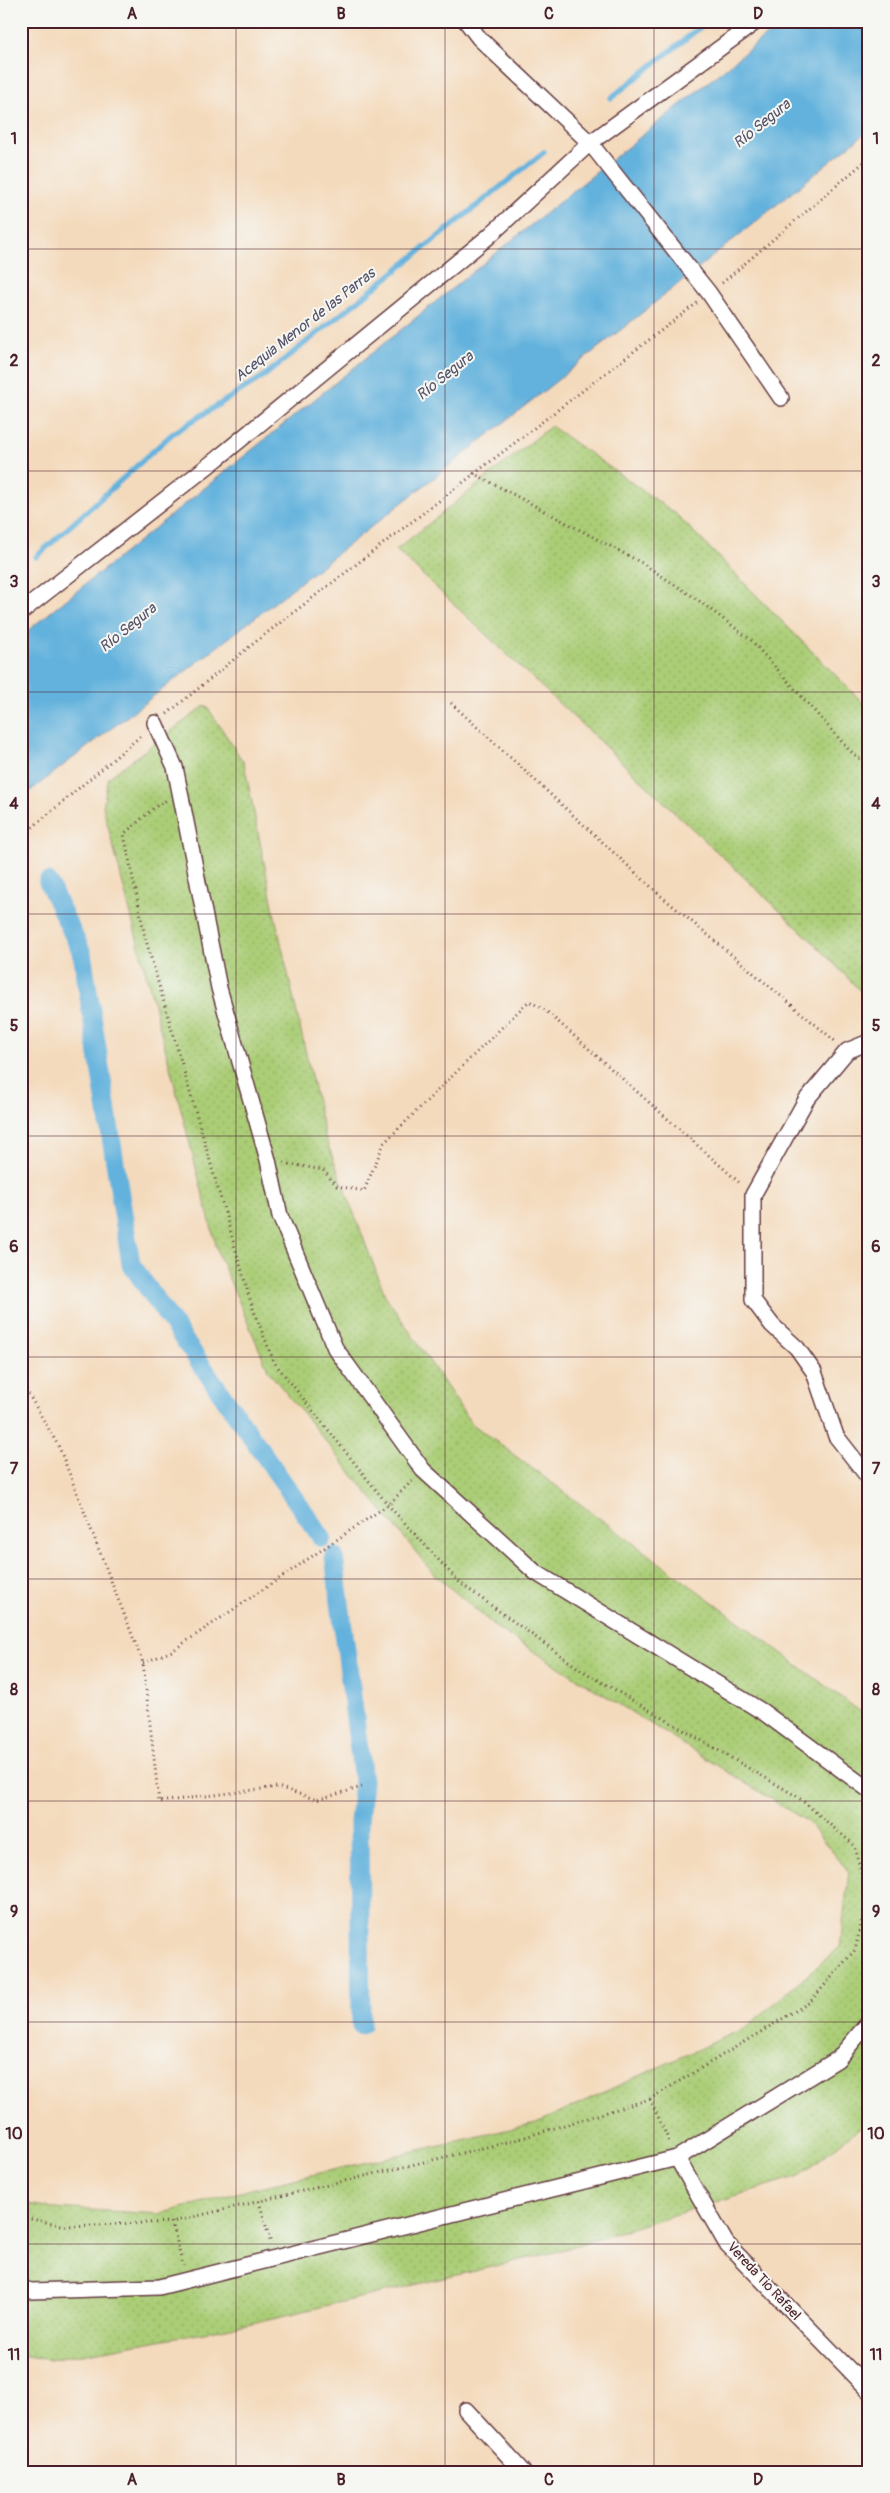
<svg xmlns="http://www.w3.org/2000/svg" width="890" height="2493" viewBox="0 0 890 2493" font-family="Pangolin,sans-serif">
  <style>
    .green { fill: url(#green-dots); stroke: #7a7650 }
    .water { fill: #63b2dd; stroke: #566884 }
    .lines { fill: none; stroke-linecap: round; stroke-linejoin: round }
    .stream { stroke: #63b2dd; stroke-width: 5.5 }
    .canal { stroke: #63b2dd; stroke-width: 19 }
    .street-casing { stroke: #643b41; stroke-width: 18 }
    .path { stroke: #643b41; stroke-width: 3; stroke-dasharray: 1 4; stroke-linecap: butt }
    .street { stroke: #fff; stroke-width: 15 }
    .grid { fill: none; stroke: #4a1f2b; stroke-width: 1; stroke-opacity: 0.55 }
    .labels { text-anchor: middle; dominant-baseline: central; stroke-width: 4; stroke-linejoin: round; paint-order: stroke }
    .street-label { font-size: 14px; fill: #4a1f2b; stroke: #f6f6f2 }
    .water-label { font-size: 15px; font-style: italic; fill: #535269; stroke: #f6f6f2 }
    .neatline { fill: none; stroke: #4a1f2b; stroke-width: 2 }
    .grid-label { font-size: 16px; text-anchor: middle; font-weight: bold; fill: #4a1f2b }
  </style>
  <defs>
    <pattern id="green-dots" width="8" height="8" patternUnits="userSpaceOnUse" patternTransform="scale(1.25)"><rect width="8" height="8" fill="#aacd76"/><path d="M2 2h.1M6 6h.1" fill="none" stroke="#94b066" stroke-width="1.8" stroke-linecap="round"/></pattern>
  </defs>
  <rect width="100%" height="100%" fill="#f6f6f2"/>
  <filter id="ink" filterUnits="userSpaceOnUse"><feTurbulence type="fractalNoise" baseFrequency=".02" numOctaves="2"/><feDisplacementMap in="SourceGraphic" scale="10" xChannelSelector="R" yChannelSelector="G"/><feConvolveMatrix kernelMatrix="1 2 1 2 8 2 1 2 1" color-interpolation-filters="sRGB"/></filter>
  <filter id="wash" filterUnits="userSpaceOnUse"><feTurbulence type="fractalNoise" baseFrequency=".0096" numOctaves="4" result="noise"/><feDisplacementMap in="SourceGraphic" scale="20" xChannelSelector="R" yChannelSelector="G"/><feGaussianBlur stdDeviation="1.12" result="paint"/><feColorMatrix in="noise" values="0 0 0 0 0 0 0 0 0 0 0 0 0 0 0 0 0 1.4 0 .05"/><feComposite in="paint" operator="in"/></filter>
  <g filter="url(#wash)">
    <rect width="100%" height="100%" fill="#f4dabc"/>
    <g class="green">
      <polygon points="551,426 676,514 869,709 869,1000 815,944 396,550"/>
      <polygon points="206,705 244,763 276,921 325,1137 385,1295 471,1423 869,1718 869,2120 799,2176 555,2252 248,2324 49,2360 21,2355 21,2203 54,2208 160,2214 251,2189 536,2123 747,2027 840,1947 849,1872 808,1822 498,1629 433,1573 269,1372 218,1253 103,807 108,778"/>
    </g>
    <path class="water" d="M784,21H869V130C590,357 307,579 21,798V636Z"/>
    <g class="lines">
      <g class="stream">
        <polyline points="611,98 708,21"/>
        <polyline points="36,557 172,434 264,376 544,152"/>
      </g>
      <g class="canal">
        <polyline points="48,882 82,953 131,1264 322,1538"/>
        <polyline points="334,1556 363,1781 359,1822 361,2025"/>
      </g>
    </g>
  </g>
  <g filter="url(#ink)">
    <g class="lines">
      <defs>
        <g id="street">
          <polyline points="466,21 479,38 590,143 709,293 781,398"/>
          <polyline points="21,612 218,458 488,237 590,143 757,21"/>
          <polyline points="155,723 175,767 219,988 268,1160 280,1216 335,1348 423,1470 535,1572 763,1712 869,1790"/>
          <polyline points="869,1042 847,1051 806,1100 753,1195 753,1300 772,1325 797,1348 814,1372 836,1436 869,1478"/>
          <polyline points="677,2158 726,2243 869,2390"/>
          <polyline points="21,2288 31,2291 159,2287 677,2158 838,2059 869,2022"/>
          <polyline points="466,2410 523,2472"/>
        </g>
      </defs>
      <use href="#street" class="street-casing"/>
      <g class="path">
        <polyline points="722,283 869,158"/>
        <polyline points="473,473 642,563 698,600 751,640 850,751 869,766"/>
        <polyline points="451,703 661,896 835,1041"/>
        <polyline points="167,714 259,639 697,303"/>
        <polyline points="21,837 143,734"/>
        <polyline points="284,1163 323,1170 337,1186 364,1191 384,1143 529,1001 545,1010 741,1184"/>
        <polyline points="21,1381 59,1447 143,1663 159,1802 278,1787 317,1800 362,1787"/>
        <polyline points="143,1663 172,1651 388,1505 413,1480"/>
        <polyline points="650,2099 670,2143"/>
        <polyline points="259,2201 271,2244"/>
        <polyline points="21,2217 66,2226 172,2222 512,2141 650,2099 810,2002 855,1950 867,1898 855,1846 798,1797 581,1670 460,1583 388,1505 274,1362 252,1306 145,937 124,834 155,807 167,800"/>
        <polyline points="172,2222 183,2266"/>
      </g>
      <use href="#street" class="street"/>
    </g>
  </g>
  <path class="grid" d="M236,21V2472M445,21V2472M654,21V2472M21,249H869M21,471H869M21,692H869M21,914H869M21,1136H869M21,1357H869M21,1579H869M21,1801H869M21,2022H869M21,2244H869"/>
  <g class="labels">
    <g class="street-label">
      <text transform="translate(764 2281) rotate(47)">Vereda Tio Rafael</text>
    </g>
    <g class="water-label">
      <text transform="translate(762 124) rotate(-39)">Río Segura</text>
      <text transform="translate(305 325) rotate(-38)">Acequia Menor de las Parras</text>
      <text transform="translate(445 376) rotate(-39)">Río Segura</text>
      <text transform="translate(128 628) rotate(-39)">Río Segura</text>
    </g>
  </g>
  <rect width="890" height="2493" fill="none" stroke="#f6f6f2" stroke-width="55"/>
  <rect x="28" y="28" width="834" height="2438" class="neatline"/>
  <g class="grid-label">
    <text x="132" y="19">A</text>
    <text x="341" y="19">B</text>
    <text x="549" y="19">C</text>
    <text x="758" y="19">D</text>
    <text x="14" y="144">1</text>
    <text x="876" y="144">1</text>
    <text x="14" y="366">2</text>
    <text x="876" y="366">2</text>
    <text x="14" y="587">3</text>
    <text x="876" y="587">3</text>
    <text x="14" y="809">4</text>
    <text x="876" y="809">4</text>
    <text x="14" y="1031">5</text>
    <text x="876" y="1031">5</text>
    <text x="14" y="1252">6</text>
    <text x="876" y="1252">6</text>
    <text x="14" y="1474">7</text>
    <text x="876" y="1474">7</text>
    <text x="14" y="1695">8</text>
    <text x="876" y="1695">8</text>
    <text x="14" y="1917">9</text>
    <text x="876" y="1917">9</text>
    <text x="14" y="2139">10</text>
    <text x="876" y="2139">10</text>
    <text x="14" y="2360">11</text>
    <text x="876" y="2360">11</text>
    <text x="132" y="2485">A</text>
    <text x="341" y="2485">B</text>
    <text x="549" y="2485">C</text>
    <text x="758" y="2485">D</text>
  </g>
</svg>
